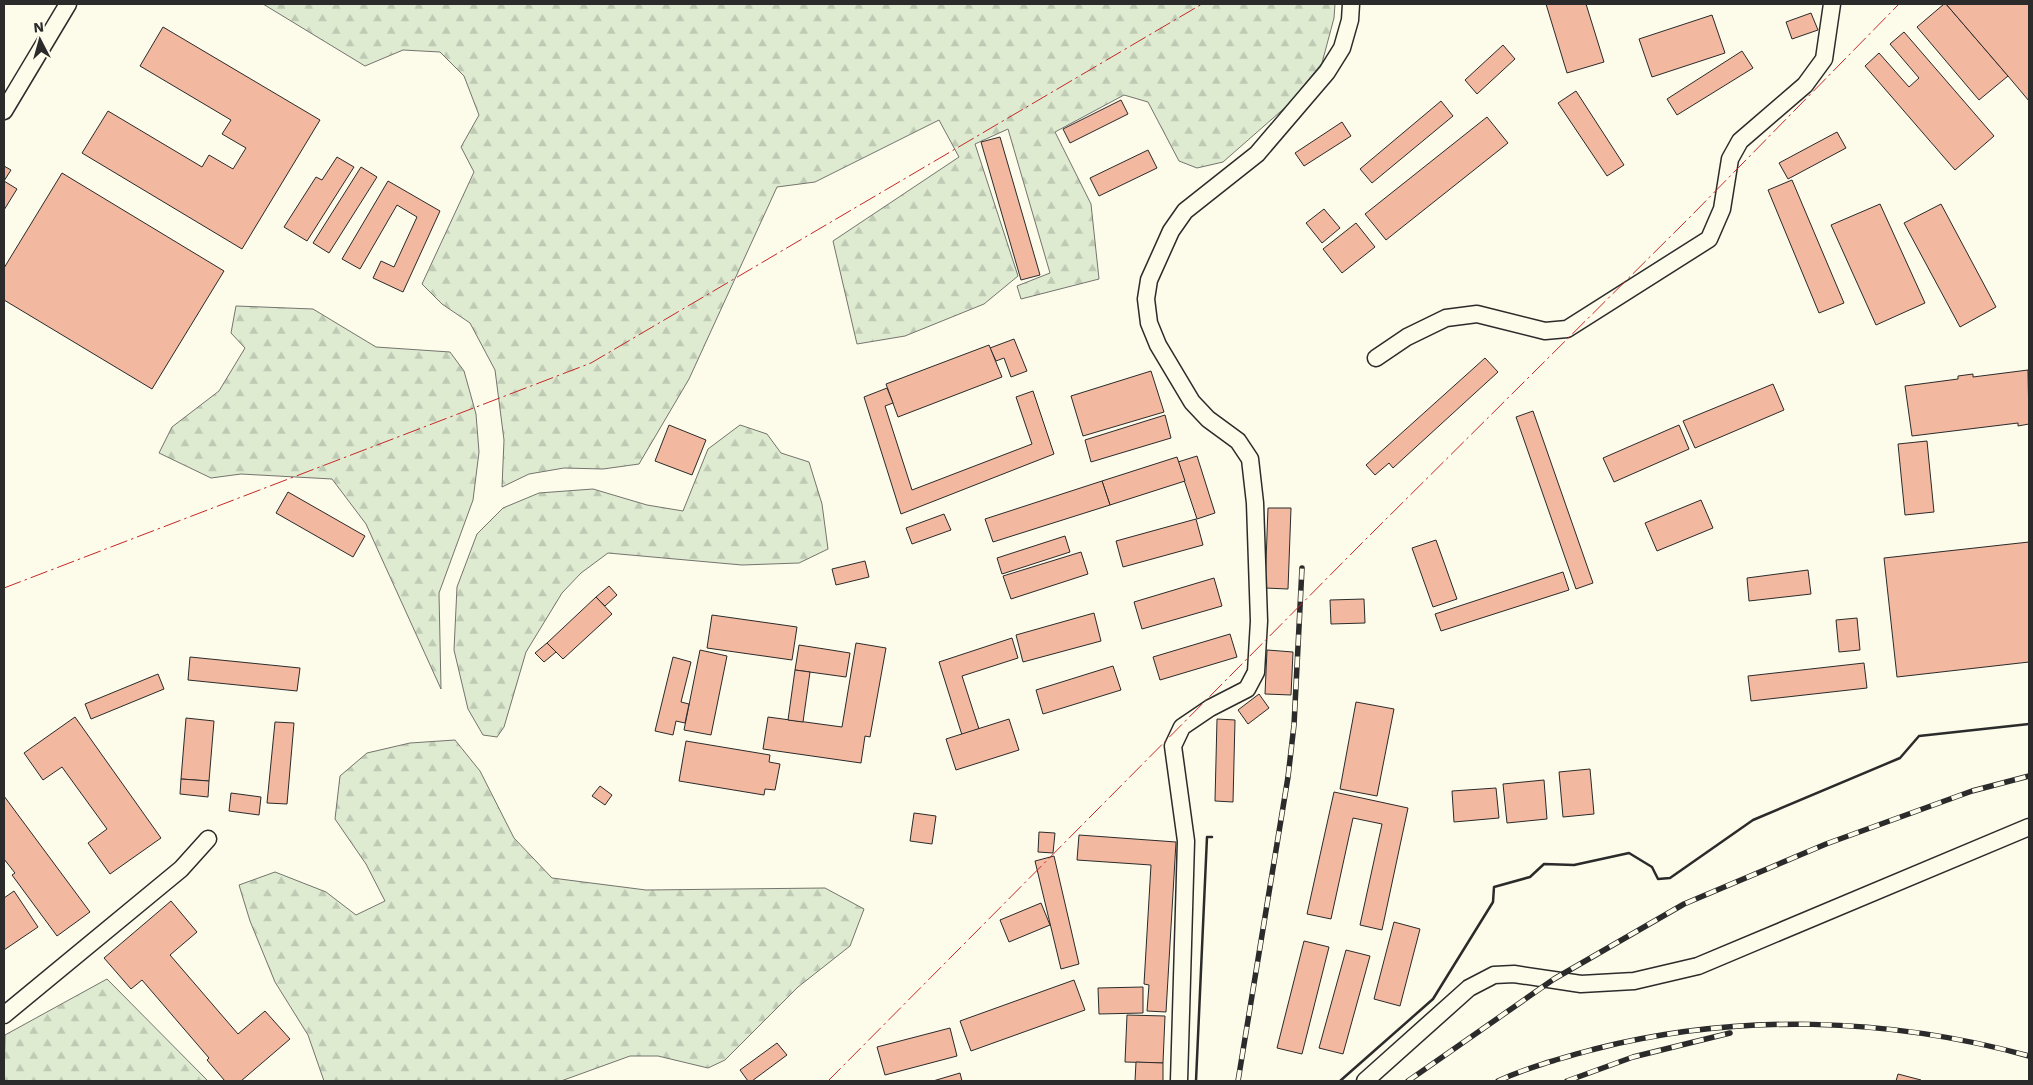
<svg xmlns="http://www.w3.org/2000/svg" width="2033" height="1085" viewBox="0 0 2033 1085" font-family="'Work Sans',sans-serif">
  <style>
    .forest { fill: url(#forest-firs); stroke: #74746e }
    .building { fill: #f2b8a0; stroke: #2b2b2b }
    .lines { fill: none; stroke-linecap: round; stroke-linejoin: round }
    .minor-casing { stroke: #2b2b2b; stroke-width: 19 }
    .minor { stroke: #fdfbea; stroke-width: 16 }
    .rail-casing { stroke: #2b2b2b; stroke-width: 5.5 }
    .rail { stroke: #fdfbea; stroke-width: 4; stroke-dasharray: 11; stroke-linecap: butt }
    .wall { stroke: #2b2b2b; stroke-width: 2.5 }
    .power { stroke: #c62828; stroke-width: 1; stroke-dasharray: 18 4 2.5 4; stroke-linecap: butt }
  </style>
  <defs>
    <pattern id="forest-firs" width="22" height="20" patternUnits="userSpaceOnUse" patternTransform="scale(1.25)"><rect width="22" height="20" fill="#deebd1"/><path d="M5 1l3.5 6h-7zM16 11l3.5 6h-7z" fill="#bfcab4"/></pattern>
  </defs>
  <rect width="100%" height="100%" fill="#fdfbea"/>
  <g class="forest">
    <polygon points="263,4 1335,4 1334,18 1322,63 1288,105 1223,162 1197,168 1179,161 1148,102 1124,95 1055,132 1091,204 1099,279 1021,299 1017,286 1050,273 1008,129 975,144 1018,276 984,304 905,336 857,344 833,241 959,157 939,120 815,182 777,187 689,379 639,464 603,469 564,468 529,474 502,487 504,440 495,370 470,323 442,304 422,284 474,172 461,147 479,115 464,76 440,52 403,50 365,66"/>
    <polygon points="236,306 313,309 376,347 450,352 464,371 476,414 479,452 473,500 439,593 441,689 366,524 332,479 241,474 211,478 159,453 172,427 219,391 245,348 231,333"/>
    <polygon points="740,425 767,434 781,453 809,462 822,504 828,549 799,563 742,565 608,553 581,573 562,593 526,652 504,727 497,737 483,735 468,709 454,650 457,587 477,534 503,508 539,493 593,489 647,505 683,511 708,449"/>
    <polygon points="455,740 480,771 514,838 552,878 646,890 825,888 864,909 850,946 798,987 725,1060 708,1068 658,1056 630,1056 561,1081 324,1081 308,1035 275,982 250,921 239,885 275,872 326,892 356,915 385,901 366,864 335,819 340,776 367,753 410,743"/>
    <polygon points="107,979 208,1081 4,1081 5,1035"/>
  </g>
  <g class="building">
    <polygon points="1546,4 1586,4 1604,62 1567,73"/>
    <polygon points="1944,4 1946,4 2008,76 1979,100 1917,27"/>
    <polygon points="1946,4 2029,4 2029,101 2008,76"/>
    <polygon points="1811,13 1818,30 1792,39 1786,22"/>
    <polygon points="1712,15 1725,53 1652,77 1639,39"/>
    <polygon points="163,27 320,120 242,249 82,153 108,111 202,167 209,155 233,169 246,148 222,134 231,120 140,66"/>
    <polygon points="1904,32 1994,136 1955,170 1865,66 1879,53 1909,87 1919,78 1890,44"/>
    <polygon points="1503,45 1515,59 1477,94 1465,80"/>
    <polygon points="1742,51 1753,68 1677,115 1667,99"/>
    <polygon points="1576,91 1624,165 1607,176 1558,103"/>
    <polygon points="1121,100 1128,114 1070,143 1063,129"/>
    <polygon points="1441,101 1453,116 1372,183 1360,169"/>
    <polygon points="1487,117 1508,143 1386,240 1365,214"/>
    <polygon points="1342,122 1351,136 1304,166 1295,153"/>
    <polygon points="1837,132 1846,148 1788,179 1779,163"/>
    <polygon points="1000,137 1040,275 1021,280 981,142"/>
    <polygon points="1148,150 1157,168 1099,196 1090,178"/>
    <polygon points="337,157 354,167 307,241 284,227 316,177 322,180"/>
    <polygon points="4,166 11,170 4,181 17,189 4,210"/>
    <polygon points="361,167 377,177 329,253 313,243"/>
    <polygon points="62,173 224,271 152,389 4,300 4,268"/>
    <polygon points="1792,180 1844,303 1819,313 1768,190"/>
    <polygon points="388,181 440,211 403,292 373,278 381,261 394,267 417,217 397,205 360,269 342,259"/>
    <polygon points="1880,204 1925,303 1876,325 1831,225"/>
    <polygon points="1941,204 1996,307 1960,327 1904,223"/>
    <polygon points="1324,209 1340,228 1322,243 1306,223"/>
    <polygon points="1356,223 1375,247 1342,273 1323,249"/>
    <polygon points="1014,339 1027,371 1011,377 1004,358 996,361 990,348"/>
    <polygon points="989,345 1002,377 898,417 886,384"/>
    <polygon points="1485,358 1498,372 1393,468 1389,463 1375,475 1366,465"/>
    <polygon points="2028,370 2029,424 2018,426 2018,423 1912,436 1905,386 1958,379 1958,376 1973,374 1973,377"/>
    <polygon points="1151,371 1164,412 1083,436 1071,396"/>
    <polygon points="1773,384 1784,410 1695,448 1683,421"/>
    <polygon points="887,388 893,403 885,406 912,490 1032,444 1016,397 1033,391 1054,454 901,514 864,397"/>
    <polygon points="1533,411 1593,583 1576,589 1516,417"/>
    <polygon points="1165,415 1171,438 1091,462 1085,440"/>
    <polygon points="669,425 706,440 692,475 655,461"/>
    <polygon points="1679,425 1689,449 1614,482 1603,458"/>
    <polygon points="1927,441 1934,512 1905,515 1898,444"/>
    <polygon points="1197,456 1215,513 1197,519 1178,462"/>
    <polygon points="1177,457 1185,481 1110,505 1102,481"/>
    <polygon points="1102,481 1110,505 993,542 985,519"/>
    <polygon points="288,492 365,536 353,557 276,513"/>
    <polygon points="1701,500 1713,528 1657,551 1645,523"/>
    <polygon points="1268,508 1291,508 1288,589 1265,588"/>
    <polygon points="944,514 951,530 912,544 906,528"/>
    <polygon points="1196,519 1203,545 1123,567 1116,541"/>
    <polygon points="1065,536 1070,552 1002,574 997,558"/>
    <polygon points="1436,540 1457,599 1433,607 1412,548"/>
    <polygon points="2029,542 2029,662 1897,677 1884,558"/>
    <polygon points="1081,552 1088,574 1011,599 1003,576"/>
    <polygon points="865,561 869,577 836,585 832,569"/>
    <polygon points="1808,570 1811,594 1749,601 1747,578"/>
    <polygon points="1563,572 1569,590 1441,631 1435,614"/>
    <polygon points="1214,578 1222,606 1142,629 1134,602"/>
    <polygon points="609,586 617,595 605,606 596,597"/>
    <polygon points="596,597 612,614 563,659 547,643"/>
    <polygon points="1364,599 1365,623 1331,624 1330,600"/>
    <polygon points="1094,613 1101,641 1023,662 1016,635"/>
    <polygon points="712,615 797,627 792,660 707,648"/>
    <polygon points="1857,618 1860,650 1839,652 1836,620"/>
    <polygon points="1230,634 1237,657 1160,680 1153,657"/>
    <polygon points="1012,638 1018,658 962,676 979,729 962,735 939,662"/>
    <polygon points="547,643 556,652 544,662 535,653"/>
    <polygon points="856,643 886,648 870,737 865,736 861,763 763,749 768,717 842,727"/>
    <polygon points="799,645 850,653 846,677 795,670"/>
    <polygon points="700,650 727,656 711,735 684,730"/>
    <polygon points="1267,650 1293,652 1291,695 1265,694"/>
    <polygon points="190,657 300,668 297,691 188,680"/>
    <polygon points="673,657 691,662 681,702 689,704 685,723 676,721 673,735 655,731"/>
    <polygon points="1864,663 1867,688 1751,701 1748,676"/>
    <polygon points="1113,666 1121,690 1043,714 1036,690"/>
    <polygon points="795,670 810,672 803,722 788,720"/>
    <polygon points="158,674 164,689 91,719 85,704"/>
    <polygon points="1259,694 1269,708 1248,724 1238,710"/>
    <polygon points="1356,702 1394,709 1377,796 1340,789"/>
    <polygon points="75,717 161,838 110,874 88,843 107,829 62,767 43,780 24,753"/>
    <polygon points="186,718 214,721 209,781 181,779"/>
    <polygon points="1009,719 1019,750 956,770 946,739"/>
    <polygon points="1217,719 1235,720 1233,802 1215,801"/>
    <polygon points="275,722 294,723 287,804 267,803"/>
    <polygon points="686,741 770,755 769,762 780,764 775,790 765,789 764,795 679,781"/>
    <polygon points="1590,769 1594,814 1563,817 1559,772"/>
    <polygon points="181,779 209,781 208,797 180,794"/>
    <polygon points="1544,780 1547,819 1507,823 1503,784"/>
    <polygon points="600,786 612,795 605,805 592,796"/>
    <polygon points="1496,788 1499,818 1454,822 1452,791"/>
    <polygon points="1334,792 1408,808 1382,930 1360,925 1382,824 1353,818 1331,919 1307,914"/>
    <polygon points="231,793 261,797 259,815 229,811"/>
    <polygon points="4,796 90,912 57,936 12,875 15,873 4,859"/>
    <polygon points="914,813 936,816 932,844 910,841"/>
    <polygon points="1039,832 1055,833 1053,853 1038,852"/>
    <polygon points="1079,835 1176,842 1166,1012 1147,1011 1149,985 1144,984 1151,865 1077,860"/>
    <polygon points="1054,856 1079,964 1061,969 1035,861"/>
    <polygon points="14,891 38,927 4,950 4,898"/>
    <polygon points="171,901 197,932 170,955 238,1034 265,1011 290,1039 241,1081 225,1081 207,1060 209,1058 142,980 131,989 104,958"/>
    <polygon points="1041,903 1050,925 1009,942 1000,920"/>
    <polygon points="1394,922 1420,929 1400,1006 1374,999"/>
    <polygon points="1304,941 1329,947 1302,1054 1277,1048"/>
    <polygon points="1346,950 1370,956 1343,1054 1319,1048"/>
    <polygon points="1074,980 1085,1010 971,1051 960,1021"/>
    <polygon points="1143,987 1143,1013 1099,1014 1098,988"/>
    <polygon points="1127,1015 1165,1016 1163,1063 1125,1062"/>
    <polygon points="950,1028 957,1056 885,1075 877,1047"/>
    <polygon points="777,1043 787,1055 752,1081 748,1081 740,1070"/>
    <polygon points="1136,1062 1163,1063 1163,1081 1135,1081"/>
    <polygon points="960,1073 962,1081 933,1081"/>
    <polygon points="1898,1074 1921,1080 1921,1081 1896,1081"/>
  </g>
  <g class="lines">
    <defs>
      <g id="minor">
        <polyline points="4,111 68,4"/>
        <polyline points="1376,358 1407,337 1446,318 1477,314 1545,331 1567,329 1709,239 1722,209 1730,159 1740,141 1805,85 1824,59 1832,4"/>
        <polyline points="4,1015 181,869 208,839"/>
        <polyline points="1179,1081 1186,841 1173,746 1182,727 1210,708 1247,689 1256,672 1259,621 1255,503 1250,459 1238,441 1208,419 1192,402 1158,345 1149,323 1146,299 1149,280 1171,231 1185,211 1257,154 1327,72 1342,48 1350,20 1351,4"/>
        <polyline points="1365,1081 1469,988 1494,975 1514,974 1581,984 1634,981 1698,966 2029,827"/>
      </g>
    </defs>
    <use href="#minor" class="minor-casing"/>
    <use href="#minor" class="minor"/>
    <defs>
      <g id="rail">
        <polyline points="1238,1081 1288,777 1294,725 1302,568"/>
        <polyline points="1408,1081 1554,979 1684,904 1826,844 1972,791 2029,776"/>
        <path d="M1498,1081C1528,1067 1562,1058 1595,1049C1737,1013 1888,1017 2029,1056"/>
        <polyline points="1567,1081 1633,1057 1730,1033"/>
      </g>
    </defs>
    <use href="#rail" class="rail-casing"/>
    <use href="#rail" class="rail"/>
    <g class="wall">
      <polyline points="1196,1081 1207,837 1212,837"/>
      <polyline points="1340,1081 1433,999 1493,902 1494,887 1530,877 1544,864 1574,865 1629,853 1652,867 1658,879 1670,878 1753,820 1900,758 1919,736 2029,724"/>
    </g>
    <g class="power">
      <polyline points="4,588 591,363 1202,4"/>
      <polyline points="828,1081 1365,540 1690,217 1899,4"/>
    </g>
  </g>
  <rect width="2033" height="1085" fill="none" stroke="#2b2b2b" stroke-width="10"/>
  <g transform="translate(40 40) rotate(354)" stroke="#fdfbea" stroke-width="4" paint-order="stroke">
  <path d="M0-4L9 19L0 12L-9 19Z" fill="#2b2b2b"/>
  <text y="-8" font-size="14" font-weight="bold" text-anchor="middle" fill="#2b2b2b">N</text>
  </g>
</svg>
